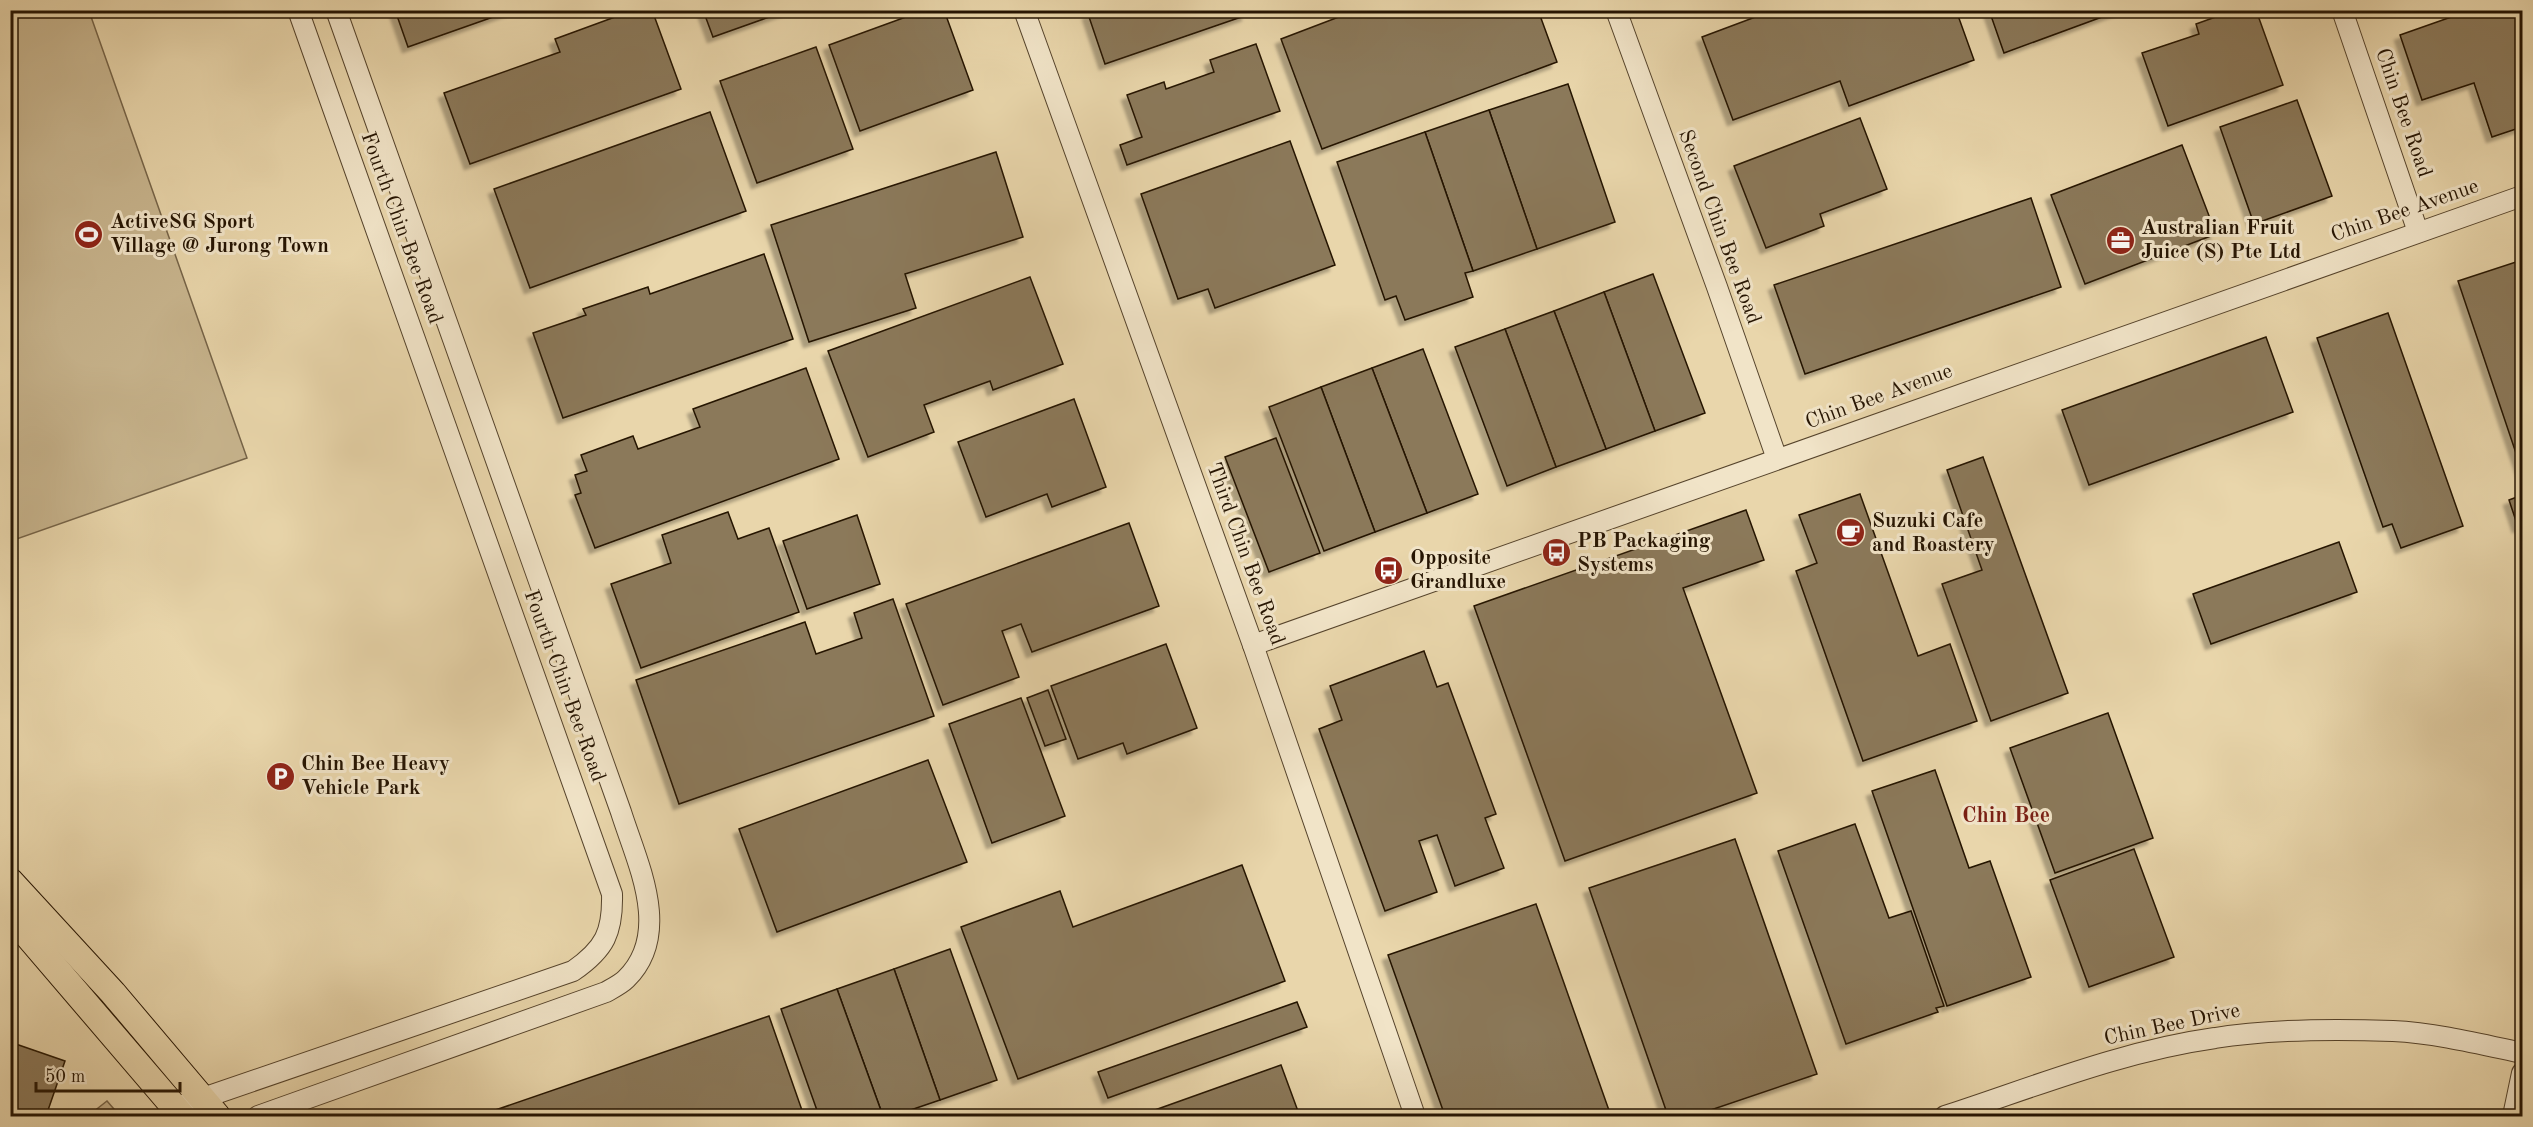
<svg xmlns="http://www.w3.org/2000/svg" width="2533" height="1127" viewBox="0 0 2533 1127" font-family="'Old Standard TT',serif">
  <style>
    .grass { fill: #c8b58e; stroke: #766448; stroke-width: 1.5 }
    .park { fill: url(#park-tufts); stroke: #766448; stroke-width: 1.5 }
    .building { fill: #8b795a; stroke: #251402; stroke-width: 1.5; filter: url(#shadow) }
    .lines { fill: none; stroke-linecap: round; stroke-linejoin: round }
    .minor-casing { stroke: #56442c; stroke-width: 22 }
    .major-casing { stroke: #251402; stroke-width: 28 }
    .minor { stroke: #f1e4c8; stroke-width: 20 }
    .major { stroke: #e9d6ab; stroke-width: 26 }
    .labels { text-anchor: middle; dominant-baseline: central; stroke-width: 6; stroke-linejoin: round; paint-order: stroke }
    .street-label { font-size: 21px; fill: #251402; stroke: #f1e4c8 }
    .poi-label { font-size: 21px; font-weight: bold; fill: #251402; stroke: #f1e4c8; text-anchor: start }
    .neighbourhood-label { font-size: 22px; font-weight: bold; fill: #7a1f14; stroke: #f1e4c8 }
  </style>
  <defs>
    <pattern id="park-tufts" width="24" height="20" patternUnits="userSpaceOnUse" patternTransform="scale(1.5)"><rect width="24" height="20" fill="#c8b58e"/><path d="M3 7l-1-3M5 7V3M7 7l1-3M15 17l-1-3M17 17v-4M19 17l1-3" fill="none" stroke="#ac9b79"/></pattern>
    <filter id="shadow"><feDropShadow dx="-5.5" dy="5.5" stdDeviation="1.5" flood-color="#0004"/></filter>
  </defs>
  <rect width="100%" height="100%" fill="#e9d6ab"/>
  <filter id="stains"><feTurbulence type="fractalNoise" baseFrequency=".00333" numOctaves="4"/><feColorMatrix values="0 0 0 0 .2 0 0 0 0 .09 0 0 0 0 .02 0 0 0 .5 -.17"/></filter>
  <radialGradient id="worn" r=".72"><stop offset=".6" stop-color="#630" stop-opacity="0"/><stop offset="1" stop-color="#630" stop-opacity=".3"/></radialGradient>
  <polygon class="grass" points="10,11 89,11 247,458 11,541"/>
  <polygon class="park" points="107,1101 120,1116 88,1116"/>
  <g class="building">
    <polygon points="395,10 513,10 408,47"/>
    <polygon points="634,10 652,10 681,89 470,164 444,93 560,52 555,39"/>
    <polygon points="703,10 789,10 713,37"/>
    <polygon points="925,10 944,10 973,90 860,131 829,45"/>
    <polygon points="1099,10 1245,10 1247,15 1105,64 1088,14"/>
    <polygon points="1357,10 1538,10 1557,62 1322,149 1281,39"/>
    <polygon points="1774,10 1956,10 1974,60 1849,106 1840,81 1733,120 1702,37"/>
    <polygon points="1989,10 2121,10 2004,53"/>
    <polygon points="2235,10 2256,10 2283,85 2168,126 2142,53 2199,34 2196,24"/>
    <polygon points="2522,10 2522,127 2492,137 2474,83 2422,100 2400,35 2471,10"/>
    <polygon points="1256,44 1280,111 1127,165 1120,145 1142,137 1127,95 1164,82 1166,89 1214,72 1210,60"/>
    <polygon points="816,47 853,149 757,183 720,81"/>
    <polygon points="1568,84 1615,222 1537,249 1489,110"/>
    <polygon points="2297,100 2332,196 2254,224 2220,127"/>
    <polygon points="1489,110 1537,249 1473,271 1425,132"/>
    <polygon points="710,112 746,211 530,288 494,189"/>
    <polygon points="1860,118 1887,189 1820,214 1824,226 1766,248 1734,166"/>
    <polygon points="1425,132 1473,271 1465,273 1473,297 1405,320 1396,296 1385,300 1337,162"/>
    <polygon points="1290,141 1335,265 1215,308 1208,289 1178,299 1141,194"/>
    <polygon points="2182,145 2216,234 2085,284 2051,195"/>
    <polygon points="996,152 1023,237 905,274 916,308 809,342 771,225"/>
    <polygon points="2031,198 2061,287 1805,374 1774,285"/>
    <polygon points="764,254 793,339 563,418 533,333 586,315 583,309 648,287 650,294"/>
    <polygon points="2522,260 2522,471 2458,281"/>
    <polygon points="1653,274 1705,413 1655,431 1604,292"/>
    <polygon points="1030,277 1063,364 993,390 990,381 924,405 934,432 868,457 828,351"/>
    <polygon points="1604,292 1655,431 1606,449 1554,311"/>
    <polygon points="1554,311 1606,449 1556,467 1505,329"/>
    <polygon points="2388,313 2463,526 2401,548 2392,524 2383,527 2317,338"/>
    <polygon points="1505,329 1556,467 1507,486 1455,347"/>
    <polygon points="2266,337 2293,412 2089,485 2062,410"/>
    <polygon points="1423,349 1478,494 1427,513 1372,368"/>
    <polygon points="806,368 839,459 595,548 575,495 581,493 575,475 587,471 581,455 633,436 638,449 700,427 693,409"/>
    <polygon points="1372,368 1427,513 1375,532 1321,387"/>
    <polygon points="1321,387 1375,532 1324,551 1269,407"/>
    <polygon points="1074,399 1106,487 1052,507 1047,494 986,517 958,442"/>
    <polygon points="1276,438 1320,553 1269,572 1225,457"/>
    <polygon points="1983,457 2068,693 1991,721 1942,584 1982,570 1947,470"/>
    <polygon points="1860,494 1918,656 1950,644 1977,721 1863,761 1796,571 1817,563 1799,515"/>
    <polygon points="2522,495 2522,526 2518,527 2509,500"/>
    <polygon points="1746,510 1764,560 1683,588 1757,793 1565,861 1474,606"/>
    <polygon points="728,512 738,539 769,528 799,612 641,668 611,584 671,563 662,535"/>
    <polygon points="857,515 880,584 807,609 783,541"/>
    <polygon points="1129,523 1159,606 1032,652 1021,624 1002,631 1019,677 943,705 906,604"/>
    <polygon points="2339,542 2357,592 2211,644 2193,594"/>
    <polygon points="893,599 934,716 679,804 636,680 805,622 816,654 862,638 854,613"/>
    <polygon points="1166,644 1197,728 1127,754 1123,743 1078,759 1051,686"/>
    <polygon points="1424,651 1437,687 1448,683 1496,814 1485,818 1504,868 1455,886 1437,835 1419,841 1437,892 1385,911 1319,729 1342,720 1330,686"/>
    <polygon points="1048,690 1066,739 1045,746 1027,698"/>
    <polygon points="1021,698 1065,816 992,843 949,724"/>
    <polygon points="2108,713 2153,838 2055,873 2010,748"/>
    <polygon points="928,760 967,862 777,932 739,829"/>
    <polygon points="1935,770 1969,868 1990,861 2031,977 1947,1006 1872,791"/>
    <polygon points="1855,824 1889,918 1911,911 1944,1006 1936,1008 1938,1012 1935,1013 1846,1044 1778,851"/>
    <polygon points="1735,839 1817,1074 1693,1116 1668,1116 1589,888"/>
    <polygon points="2134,849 2174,957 2089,987 2050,880"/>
    <polygon points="1242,865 1285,981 1018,1079 961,927 1060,891 1073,927"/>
    <polygon points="1536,904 1611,1116 1445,1116 1388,955"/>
    <polygon points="950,949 997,1080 940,1100 894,969"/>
    <polygon points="894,969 940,1100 893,1116 883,1116 837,989"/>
    <polygon points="837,989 883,1116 819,1116 781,1009"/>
    <polygon points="1297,1002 1307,1027 1108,1098 1098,1072"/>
    <polygon points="769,1016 804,1116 478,1116"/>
    <polygon points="10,1042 65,1061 46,1116 10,1116"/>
    <polygon points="1281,1065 1299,1114 1291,1116 1138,1116"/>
  </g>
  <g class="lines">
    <defs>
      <g id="minor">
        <polyline points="1024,10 1253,645 1415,1116"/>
        <polyline points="1616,10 1717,287 1777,459"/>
        <polyline points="2342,10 2418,232"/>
        <polyline points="1253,645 2522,196"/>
        <path d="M174,1108L573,971C605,949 613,932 612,894L298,10"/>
        <path d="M258,1116L606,992C613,988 621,984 626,979C673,933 637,863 621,812L336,10"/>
        <path d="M1945,1116C2034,1087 2122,1051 2215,1038C2270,1029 2337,1029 2393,1031C2436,1033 2480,1044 2522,1053"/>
        <polyline points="2513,1116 2522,1073"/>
      </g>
      <g id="major">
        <polyline points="10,881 113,993 217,1116"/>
        <polyline points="10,915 182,1116"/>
      </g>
    </defs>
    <use href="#minor" class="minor-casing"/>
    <use href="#major" class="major-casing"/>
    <use href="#minor" class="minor"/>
    <use href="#major" class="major"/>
  </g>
  <defs>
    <symbol id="stadium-disc" viewBox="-11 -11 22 22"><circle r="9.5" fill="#8f2418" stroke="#f1e4c8"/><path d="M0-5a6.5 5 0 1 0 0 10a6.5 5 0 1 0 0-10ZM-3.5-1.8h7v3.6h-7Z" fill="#fff"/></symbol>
    <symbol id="office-disc" viewBox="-11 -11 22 22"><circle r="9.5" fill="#8f2418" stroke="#f1e4c8"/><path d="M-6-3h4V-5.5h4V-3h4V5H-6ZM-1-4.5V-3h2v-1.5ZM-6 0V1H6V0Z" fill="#fff"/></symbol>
    <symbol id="cafe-disc" viewBox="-11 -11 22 22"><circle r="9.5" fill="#8f2418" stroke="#f1e4c8"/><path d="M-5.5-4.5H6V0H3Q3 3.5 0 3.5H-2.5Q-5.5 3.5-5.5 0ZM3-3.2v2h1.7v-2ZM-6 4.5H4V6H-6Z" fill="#fff"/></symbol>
    <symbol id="bus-disc" viewBox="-11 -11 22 22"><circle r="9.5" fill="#8f2418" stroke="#f1e4c8"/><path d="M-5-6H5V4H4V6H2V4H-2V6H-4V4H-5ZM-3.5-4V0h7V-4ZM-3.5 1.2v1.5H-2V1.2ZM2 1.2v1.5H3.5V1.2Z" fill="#fff"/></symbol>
    <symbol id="parking-disc" viewBox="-11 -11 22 22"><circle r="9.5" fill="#8f2418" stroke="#f1e4c8"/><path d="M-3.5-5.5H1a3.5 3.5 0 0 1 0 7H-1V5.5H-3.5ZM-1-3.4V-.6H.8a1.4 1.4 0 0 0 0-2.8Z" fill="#fff"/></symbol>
  </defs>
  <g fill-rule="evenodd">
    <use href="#stadium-disc" x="72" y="218" width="33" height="33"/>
    <use href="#office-disc" x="2104" y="224" width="33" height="33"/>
    <use href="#cafe-disc" x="1834" y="516" width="33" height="33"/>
    <use href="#bus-disc" x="1540" y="536" width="33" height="33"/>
    <use href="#bus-disc" x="1372" y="554" width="33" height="33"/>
    <use href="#parking-disc" x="264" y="760" width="33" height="33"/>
  </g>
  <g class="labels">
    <g class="street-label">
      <text transform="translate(2403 113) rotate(71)">Chin Bee Road</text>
      <text transform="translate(2405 211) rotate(-19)">Chin Bee Avenue</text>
      <text transform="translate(1719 227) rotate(70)">Second Chin Bee Road</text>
      <text transform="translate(401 228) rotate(70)">Fourth Chin Bee Road</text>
      <text transform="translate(1879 397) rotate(-20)">Chin Bee Avenue</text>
      <text transform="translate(1245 554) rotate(70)">Third Chin Bee Road</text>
      <text transform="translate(564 686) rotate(70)">Fourth Chin Bee Road</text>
      <text transform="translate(2172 1025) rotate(-12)">Chin Bee Drive</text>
    </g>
    <g class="poi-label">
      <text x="110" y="222">ActiveSG Sport<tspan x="110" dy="24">Village @ Jurong Town</tspan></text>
      <text x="2141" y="228">Australian Fruit<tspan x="2141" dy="24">Juice (S) Pte Ltd</tspan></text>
      <text x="1872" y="521">Suzuki Cafe<tspan x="1872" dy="24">and Roastery</tspan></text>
      <text x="1577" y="541">PB Packaging<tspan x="1577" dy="24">Systems</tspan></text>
      <text x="1410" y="558">Opposite<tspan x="1410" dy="24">Grandluxe</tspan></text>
      <text x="301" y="764">Chin Bee Heavy<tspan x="301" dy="24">Vehicle Park</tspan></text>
    </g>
    <g class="neighbourhood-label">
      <text x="2006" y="816">Chin Bee</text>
    </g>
  </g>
  <rect width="2533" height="1127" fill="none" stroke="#e9d6ab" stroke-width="36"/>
  <rect x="12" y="12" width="2509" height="1103" fill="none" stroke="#251402" stroke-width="3"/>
  <rect x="18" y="18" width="2497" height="1091" fill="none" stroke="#251402" stroke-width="1.5"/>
  <path d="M36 1082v9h144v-9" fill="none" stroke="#251402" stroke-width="3"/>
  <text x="45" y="1082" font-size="18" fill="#251402" stroke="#f1e4c8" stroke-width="4.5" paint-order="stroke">50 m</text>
  <rect width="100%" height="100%" filter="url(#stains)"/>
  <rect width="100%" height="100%" fill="url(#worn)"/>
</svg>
